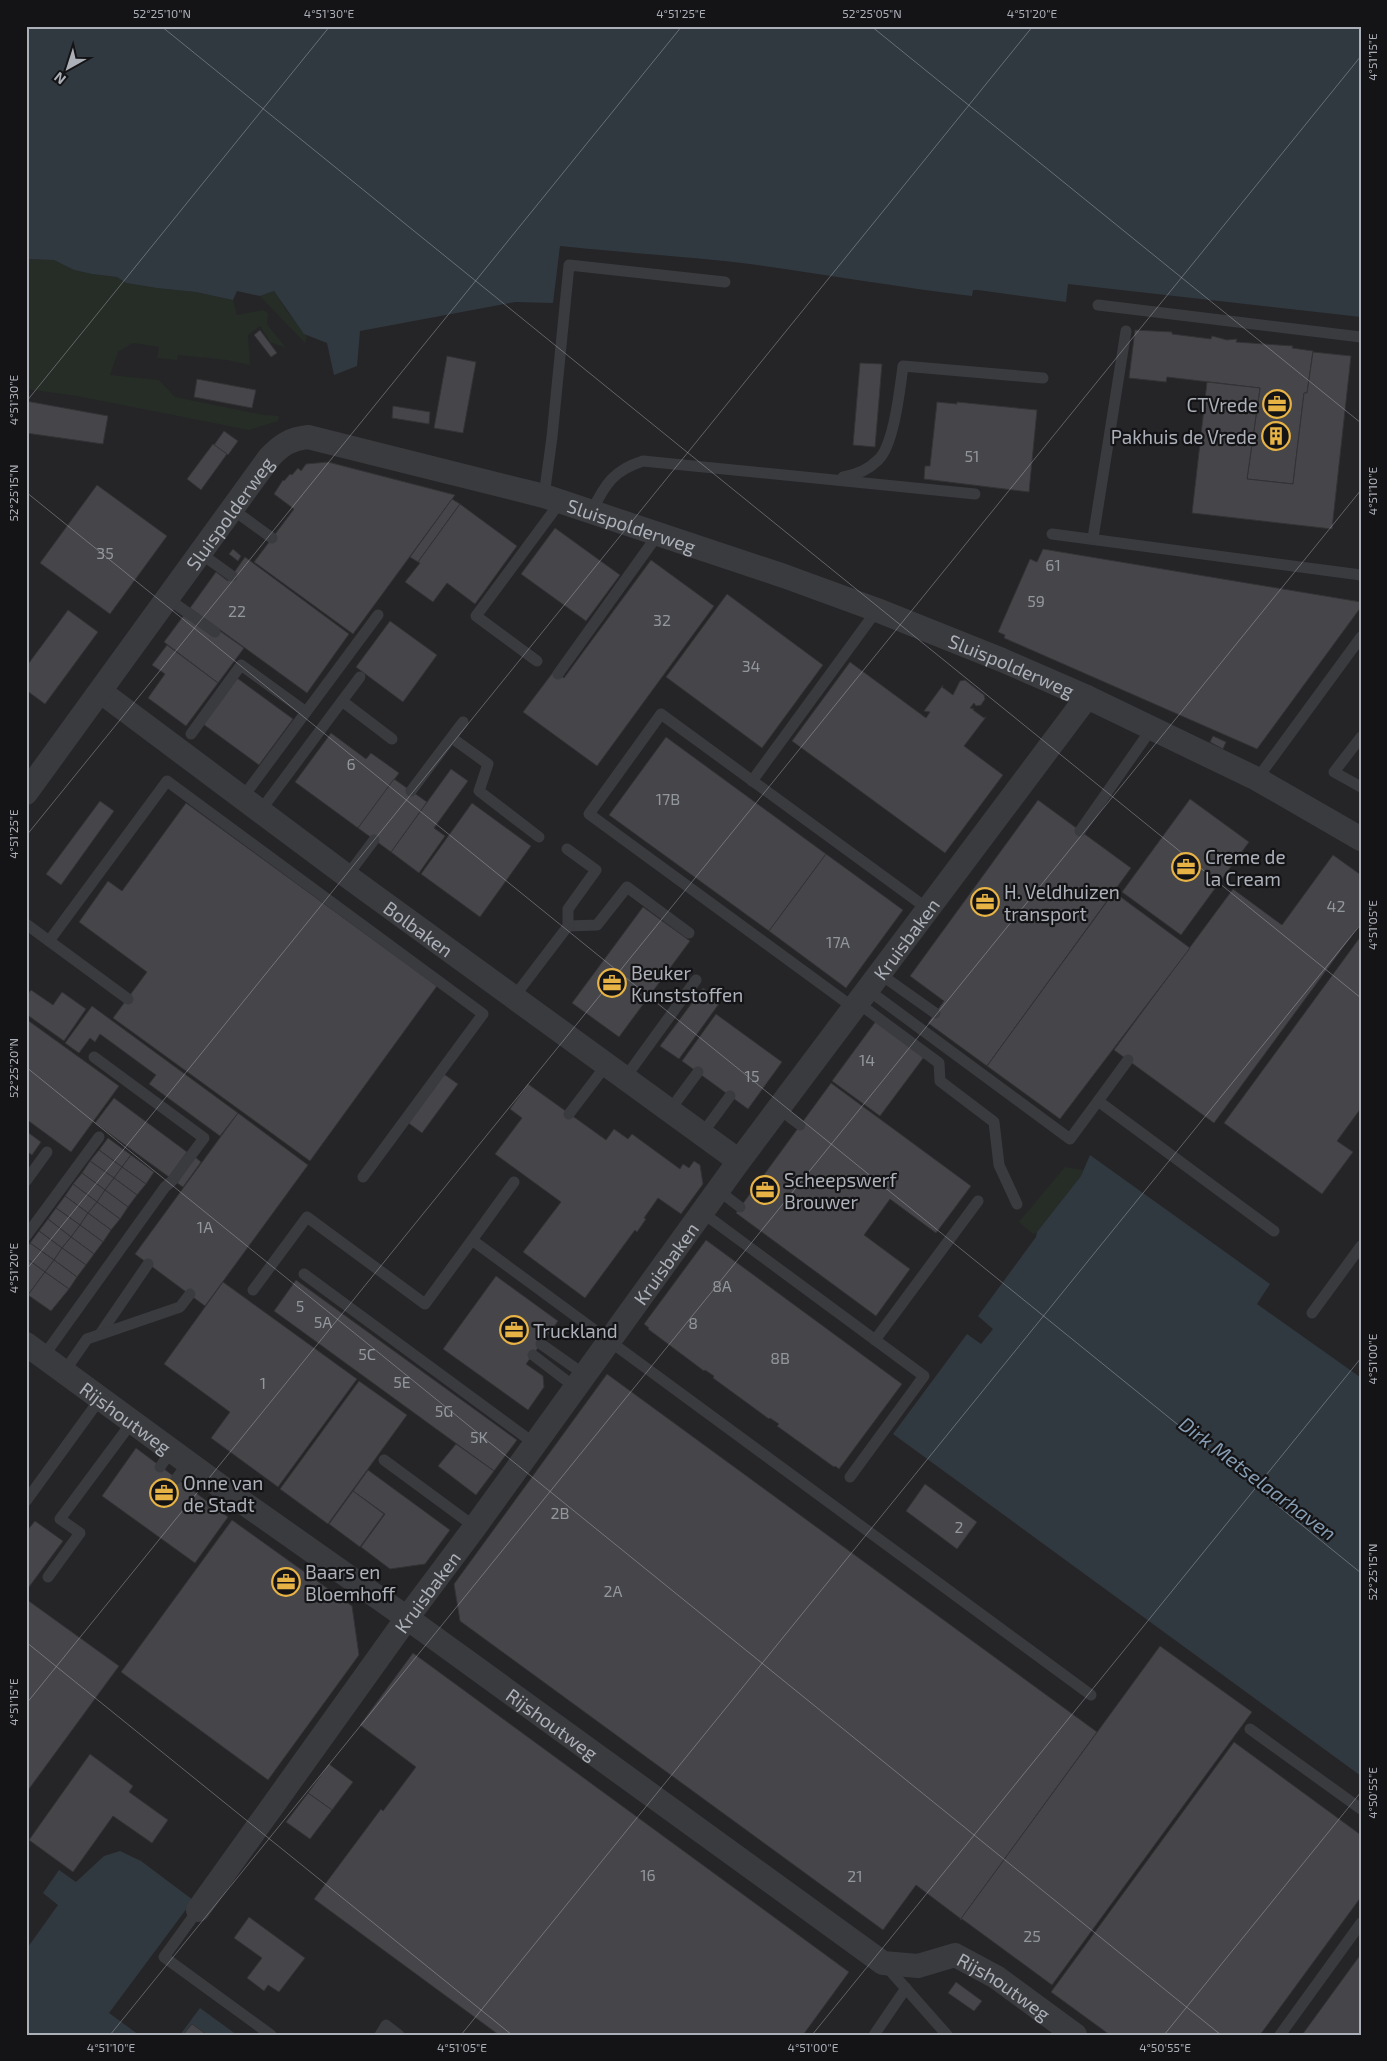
<svg xmlns="http://www.w3.org/2000/svg" width="1387" height="2061" viewBox="0 0 1387 2061" font-family="'Exo 2',sans-serif">
  <style>
    .built { fill: #252527 }
    .green { fill: #252d26 }
    .water { fill: #313940 }
    .building { fill: #46464a; stroke: #333336 }
    .lines { fill: none; stroke-linecap: round; stroke-linejoin: round }
    .service { stroke: #3a3b3f; stroke-width: 11 }
    .minor { stroke: #3a3b3f; stroke-width: 24 }
    .ticks { fill: none; stroke: #acb0b9; stroke-width: 1; stroke-opacity: 0.45 }
    .labels { text-anchor: middle; dominant-baseline: central; stroke-width: 4.5; stroke-linejoin: round; paint-order: stroke }
    .number-label { font-size: 16px; fill: #92969d }
    .poi-label { font-size: 19px; fill: #acb0b9; stroke: #141416; text-anchor: start }
    .street-label { font-size: 19px; fill: #acb0b9; stroke: #141416 }
    .water-label { font-size: 20px; font-style: italic; fill: #859cb2; stroke: #141416 }
    .neatline { fill: none; stroke: #acb0b9; stroke-width: 2 }
    .ticks-label { font-size: 12px; text-anchor: middle; fill: #acb0b9 }
  </style>
  <rect width="100%" height="100%" fill="#19191b"/>
  <polygon class="built" points="196,26 1321,26 1361,73 1361,2035 26,2035 26,64"/>
  <g class="green">
    <polygon points="26,259 54,260 74,270 92,274 117,277 126,283 157,288 196,292 233,300 237,315 263,310 268,313 267,324 286,348 270,342 260,326 248,335 250,365 227,360 178,355 177,360 157,358 159,347 133,343 118,352 110,375 159,380 175,397 264,415 279,416 278,421 249,430 77,396 26,389"/>
    <polygon points="274,291 286,310 307,336 305,343 260,296"/>
    <polygon points="1065,1167 1083,1170 1081,1176 1037,1232 1033,1234 1019,1222"/>
  </g>
  <g class="water">
    <path d="M26,26H1361V317L1068,284L1066,302L978,290H973L972,296C898,287 824,274 750,264C687,256 623,253 560,246L553,303L515,302L360,331L357,366L334,375L327,343L304,334L274,291L260,296L237,291L233,300L196,292L157,288L126,283L117,277L92,274L74,270L54,260L26,259Z"/>
    <polygon points="1090,1155 1270,1284 1257,1304 1360,1377 1361,1376 1361,1776 893,1434 967,1334 981,1344 993,1329 978,1316 1036,1237 1037,1232 1081,1176"/>
    <polygon points="120,1851 141,1861 193,1900 109,2013 139,2035 26,2035 26,1946 28,1947 58,1905 43,1893 59,1870 76,1882 104,1856"/>
    <polygon points="200,2008 237,2035 180,2035"/>
  </g>
  <g class="building">
    <polygon points="260,330 277,353 271,357 254,335"/>
    <polygon points="1135,330 1172,332 1172,334 1211,339 1212,336 1227,340 1237,339 1236,342 1293,346 1292,348 1313,351 1307,393 1304,393 1293,484 1247,479 1260,388 1167,377 1166,382 1129,378"/>
    <polygon points="1313,352 1351,356 1332,529 1192,513 1207,382 1260,388 1247,479 1293,484 1304,393 1307,393"/>
    <polygon points="447,356 476,362 463,433 434,428"/>
    <polygon points="860,363 882,364 875,447 853,445"/>
    <polygon points="197,379 256,390 252,408 194,397"/>
    <polygon points="26,401 108,416 103,444 26,433"/>
    <polygon points="937,402 957,404 957,402 1037,410 1029,492 924,479 925,466 930,466"/>
    <polygon points="393,406 430,412 429,424 392,418"/>
    <polygon points="224,431 238,441 228,455 214,445"/>
    <polygon points="213,444 227,454 201,490 187,479"/>
    <polygon points="328,462 455,495 353,634 254,562 294,509 274,494 283,480 284,481 290,474 292,475 298,468 301,471 306,464"/>
    <polygon points="97,485 167,536 110,614 40,563"/>
    <polygon points="452,499 460,504 418,562 410,557"/>
    <polygon points="460,504 517,546 475,604 447,583 433,602 405,582 420,563 418,562"/>
    <polygon points="555,528 620,575 586,621 521,574"/>
    <polygon points="233,549 241,556 238,561 229,554"/>
    <polygon points="1043,549 1361,602 1361,607 1257,749 1004,638 1005,635 998,632 1030,559 1037,562"/>
    <polygon points="245,557 349,634 307,693 190,608 216,572 228,581"/>
    <polygon points="651,560 714,606 597,766 523,712 554,671 564,678"/>
    <polygon points="727,594 823,665 762,748 666,677"/>
    <polygon points="68,610 98,632 45,704 26,690 26,667"/>
    <polygon points="184,615 217,629 244,648 218,683 164,642"/>
    <polygon points="390,621 437,655 403,702 356,667"/>
    <polygon points="167,645 218,683 186,726 148,698 165,674 152,665"/>
    <polygon points="850,662 926,718 930,712 924,711 943,685 942,687 953,695 960,681 965,680 984,695 985,699 981,705 976,706 974,703 970,708 973,709 974,708 973,710 984,718 986,717 964,746 1003,775 945,853 792,741"/>
    <polygon points="237,678 293,719 259,765 203,724"/>
    <polygon points="331,733 366,759 371,753 399,773 358,828 295,782"/>
    <polygon points="1213,736 1226,742 1223,749 1210,742"/>
    <polygon points="666,737 826,854 769,931 609,815"/>
    <polygon points="451,769 468,781 434,828 445,836 419,873 391,852"/>
    <polygon points="394,779 427,802 391,852 358,828"/>
    <polygon points="1190,799 1249,842 1181,935 1122,892"/>
    <polygon points="1038,800 1131,868 987,1066 928,1023 944,1001 910,976"/>
    <polygon points="100,801 114,811 61,885 46,874"/>
    <polygon points="186,803 437,986 310,1161 113,1018 147,972 79,922 108,881 122,891"/>
    <polygon points="472,803 531,846 480,917 421,874"/>
    <polygon points="826,854 903,910 846,988 769,931"/>
    <polygon points="1333,855 1361,875 1361,923 1214,1123 1114,1050 1233,889 1282,925"/>
    <polygon points="1114,892 1190,948 1060,1119 987,1066"/>
    <polygon points="643,907 690,941 619,1037 572,1003"/>
    <polygon points="1361,936 1361,1108 1337,1141 1353,1152 1322,1194 1224,1123"/>
    <polygon points="703,988 721,1001 679,1059 660,1046"/>
    <polygon points="31,990 53,1005 62,992 86,1009 64,1041 26,1014 26,996"/>
    <polygon points="92,1006 238,1113 220,1136 149,1084 156,1075 100,1034 95,1042 90,1038 79,1053 65,1043"/>
    <polygon points="716,1014 782,1062 748,1109 682,1061"/>
    <polygon points="26,1019 119,1086 71,1152 26,1119"/>
    <polygon points="876,1021 924,1057 880,1116 832,1081"/>
    <polygon points="438,1070 458,1084 422,1133 403,1119"/>
    <polygon points="831,1083 971,1186 936,1233 890,1199 864,1235 910,1269 876,1316 736,1213"/>
    <polygon points="528,1084 606,1140 614,1129 628,1139 632,1134 680,1169 683,1164 689,1168 694,1161 700,1165 703,1184 681,1214 658,1198 644,1218 646,1219 637,1232 635,1230 585,1298 523,1252 561,1202 495,1154 522,1118 510,1109"/>
    <polygon points="114,1098 187,1152 169,1177 95,1123"/>
    <polygon points="238,1113 308,1165 205,1306 135,1254"/>
    <polygon points="26,1131 41,1142 32,1155 26,1151"/>
    <polygon points="108,1138 131,1155 122,1167 99,1150"/>
    <polygon points="99,1150 122,1167 114,1178 90,1161"/>
    <polygon points="131,1155 154,1172 146,1184 122,1167"/>
    <polygon points="195,1157 201,1162 183,1187 177,1183"/>
    <polygon points="90,1161 114,1178 105,1190 82,1173"/>
    <polygon points="122,1167 146,1184 137,1195 114,1178"/>
    <polygon points="82,1173 105,1190 97,1202 73,1184"/>
    <polygon points="114,1178 137,1195 128,1207 105,1190"/>
    <polygon points="73,1184 97,1202 88,1213 65,1196"/>
    <polygon points="105,1190 128,1207 120,1219 97,1202"/>
    <polygon points="65,1196 88,1213 80,1225 56,1208"/>
    <polygon points="97,1202 120,1219 111,1230 88,1213"/>
    <polygon points="56,1208 80,1225 71,1237 48,1219"/>
    <polygon points="88,1213 111,1230 103,1242 80,1225"/>
    <polygon points="48,1219 71,1237 62,1248 39,1231"/>
    <polygon points="80,1225 103,1242 94,1254 71,1237"/>
    <polygon points="39,1231 62,1248 54,1260 30,1243"/>
    <polygon points="71,1237 94,1254 86,1265 62,1248"/>
    <polygon points="706,1240 902,1384 839,1469 835,1466 834,1467 777,1426 779,1424 770,1418 769,1419 713,1378 714,1376 705,1370 704,1371 648,1329 649,1328 644,1324"/>
    <polygon points="30,1243 54,1260 45,1272 26,1258 26,1249"/>
    <polygon points="62,1248 86,1265 77,1277 54,1260"/>
    <polygon points="26,1258 45,1272 28,1295 26,1293"/>
    <polygon points="54,1260 77,1277 69,1289 45,1272"/>
    <polygon points="45,1272 69,1289 51,1311 28,1295"/>
    <polygon points="496,1276 558,1321 526,1364 543,1376 544,1387 528,1410 443,1349"/>
    <polygon points="296,1280 517,1440 494,1471 274,1311"/>
    <polygon points="223,1282 357,1379 278,1487 211,1438 230,1412 164,1364"/>
    <polygon points="607,1374 1097,1732 961,1919 916,1885 883,1930 460,1621 454,1584"/>
    <polygon points="359,1381 407,1415 328,1524 280,1489"/>
    <polygon points="456,1444 494,1471 476,1495 438,1466"/>
    <polygon points="136,1448 228,1517 195,1563 102,1496"/>
    <polygon points="368,1470 450,1530 425,1564 390,1569 361,1547 385,1514 353,1491"/>
    <polygon points="925,1484 977,1522 957,1549 906,1511"/>
    <polygon points="353,1491 384,1514 360,1547 329,1524"/>
    <polygon points="232,1520 352,1606 359,1655 268,1780 121,1672"/>
    <polygon points="35,1521 63,1541 26,1591 26,1532"/>
    <polygon points="26,1599 119,1666 26,1793"/>
    <polygon points="1160,1646 1252,1712 1052,1985 962,1919 960,1920"/>
    <polygon points="413,1653 849,1972 803,2035 499,2035 314,1899 381,1809 383,1811 416,1767 360,1725"/>
    <polygon points="1234,1742 1361,1835 1361,1897 1260,2035 1110,2035 1051,1992"/>
    <polygon points="90,1754 133,1786 129,1792 168,1820 152,1843 113,1816 73,1872 29,1840"/>
    <polygon points="329,1764 353,1782 332,1810 308,1793"/>
    <polygon points="308,1793 332,1810 310,1839 286,1822"/>
    <polygon points="249,1917 305,1958 279,1992 268,1985 264,1991 247,1978 262,1958 234,1938"/>
    <polygon points="1361,1954 1361,2035 1302,2035"/>
    <polygon points="956,1982 982,2001 974,2011 948,1993"/>
    <polygon points="192,2024 207,2035 183,2035"/>
  </g>
  <g class="lines">
    <g class="service">
      <polyline points="1098,305 1361,337"/>
      <path d="M843,477C856,475 869,469 878,460C894,446 900,388 903,366L1043,378"/>
      <polyline points="544,496 552,437 569,265 725,282"/>
      <polyline points="232,509 272,538"/>
      <path d="M592,511C605,484 614,470 643,461L975,494"/>
      <polyline points="1052,534 1361,575"/>
      <polyline points="1093,538 1126,331"/>
      <polyline points="200,553 232,576"/>
      <polyline points="167,598 215,632"/>
      <polyline points="537,661 476,616 561,501"/>
      <polyline points="558,674 659,533"/>
      <polyline points="342,701 360,677"/>
      <polyline points="191,734 241,665 306,712"/>
      <polyline points="1361,737 1334,772 1361,787"/>
      <polyline points="452,738 488,764 479,791 539,837"/>
      <polyline points="1257,779 1361,637"/>
      <polyline points="752,781 877,610"/>
      <polyline points="411,791 463,722"/>
      <polyline points="243,797 378,615"/>
      <polyline points="261,810 342,701 392,739"/>
      <polyline points="1080,831 1152,728"/>
      <polyline points="347,876 374,840"/>
      <polyline points="26,924 128,999"/>
      <polyline points="568,926 597,925 627,887 689,933"/>
      <polyline points="49,941 167,781 483,1014 363,1177"/>
      <polyline points="880,974 935,1013"/>
      <polyline points="868,990 1070,1139 1098,1101 1274,1231"/>
      <polyline points="514,997 568,926 568,909 596,870 567,849"/>
      <polyline points="858,1003 939,1063 940,1081 994,1122 999,1165 1017,1204"/>
      <polyline points="854,1008 589,814 661,714 928,909"/>
      <polyline points="625,1078 696,980"/>
      <polyline points="1098,1101 1128,1060"/>
      <polyline points="779,1109 800,1125"/>
      <polyline points="670,1110 698,1072"/>
      <polyline points="569,1114 607,1064"/>
      <polyline points="702,1134 730,1096"/>
      <polyline points="26,1181 47,1152"/>
      <polyline points="719,1191 740,1207"/>
      <polyline points="703,1213 924,1376 850,1477"/>
      <polyline points="26,1236 99,1137"/>
      <polyline points="472,1240 514,1182"/>
      <polyline points="304,1274 535,1444"/>
      <polyline points="253,1290 307,1217 425,1304 472,1240 1091,1695"/>
      <polyline points="1312,1313 1361,1246"/>
      <polyline points="100,1334 148,1264"/>
      <polyline points="875,1340 978,1201"/>
      <polyline points="541,1344 585,1375"/>
      <polyline points="533,1355 576,1388"/>
      <polyline points="43,1357 165,1187 172,1181 204,1138 94,1057"/>
      <polyline points="64,1372 87,1339 180,1307 190,1294"/>
      <polyline points="384,1460 475,1527"/>
      <polyline points="160,1467 171,1451"/>
      <polyline points="176,1479 188,1463"/>
      <polyline points="26,1501 100,1399"/>
      <polyline points="212,1505 224,1489"/>
      <polyline points="48,1577 80,1533 60,1519 132,1422"/>
      <polyline points="1250,1729 1361,1809"/>
      <polyline points="198,1910 164,1957 271,2035"/>
      <polyline points="886,1966 947,2035"/>
      <polyline points="380,2035 386,2025 399,2035"/>
      <polyline points="874,2035 906,1988"/>
      <polyline points="1280,2035 1361,1923"/>
    </g>
    <g class="minor">
      <path id="s1" d="M101,692L347,876L739,1161"/>
      <path id="s2" d="M26,793L269,458C281,445 290,439 308,437L544,496L784,576L877,610L1002,660L1087,697L1257,779L1361,839"/>
      <path id="s3" d="M26,1344L224,1489L407,1618L883,1963L918,1966L955,1955L996,1977L1075,2035"/>
      <path id="s4" d="M198,1910L407,1618L475,1527L739,1161L1087,697"/>
    </g>
  </g>
  <path class="ticks" d="M161,26L1361,998M871,26L1361,423M26,402L330,26M26,492L1361,1573M26,836L682,26M26,1067L1221,2035M26,1270L1033,26M26,1642L512,2035M26,1704L1361,56M110,2035L1361,490M461,2035L1361,924M812,2035L1361,1358M1164,2035L1361,1792"/>
  <defs>
    <symbol id="office-ring" viewBox="-11 -11 22 22"><circle r="9.5" fill="#141416" stroke="#e7b345" stroke-width="1.5"/><path d="M-6-3h4V-5.5h4V-3h4V5H-6ZM-1-4.5V-3h2v-1.5ZM-6 0V1H6V0Z" fill="#e7b345"/></symbol>
    <symbol id="building-ring" viewBox="-11 -11 22 22"><circle r="9.5" fill="#141416" stroke="#e7b345" stroke-width="1.5"/><path d="M-4-6H4V6H1V3H-1V6H-4ZM-2.5-4.3h1.7v1.8h-1.7ZM.8-4.3h1.7v1.8H.8ZM-2.5-1h1.7V.8h-1.7ZM.8-1h1.7V.8H.8Z" fill="#e7b345"/></symbol>
  </defs>
  <g fill-rule="evenodd">
    <use href="#office-ring" x="1261" y="388" width="32" height="32"/>
    <use href="#building-ring" x="1260" y="420" width="32" height="32"/>
    <use href="#office-ring" x="1170" y="851" width="32" height="32"/>
    <use href="#office-ring" x="969" y="886" width="32" height="32"/>
    <use href="#office-ring" x="596" y="967" width="32" height="32"/>
    <use href="#office-ring" x="749" y="1174" width="32" height="32"/>
    <use href="#office-ring" x="498" y="1314" width="32" height="32"/>
    <use href="#office-ring" x="148" y="1477" width="32" height="32"/>
    <use href="#office-ring" x="270" y="1566" width="32" height="32"/>
  </g>
  <g class="labels">
    <g class="number-label">
      <text x="972" y="455">51</text>
      <text x="105" y="552">35</text>
      <text x="1053" y="564">61</text>
      <text x="1036" y="600">59</text>
      <text x="237" y="610">22</text>
      <text x="662" y="619">32</text>
      <text x="751" y="665">34</text>
      <text x="351" y="763">6</text>
      <text x="668" y="798">17B</text>
      <text x="1336" y="905">42</text>
      <text x="838" y="941">17A</text>
      <text x="867" y="1059">14</text>
      <text x="752" y="1075">15</text>
      <text x="205" y="1226">1A</text>
      <text x="722" y="1285">8A</text>
      <text x="300" y="1305">5</text>
      <text x="323" y="1321">5A</text>
      <text x="693" y="1322">8</text>
      <text x="367" y="1353">5C</text>
      <text x="780" y="1357">8B</text>
      <text x="402" y="1381">5E</text>
      <text x="263" y="1382">1</text>
      <text x="444" y="1410">5G</text>
      <text x="479" y="1436">5K</text>
      <text x="560" y="1512">2B</text>
      <text x="959" y="1526">2</text>
      <text x="613" y="1590">2A</text>
      <text x="648" y="1874">16</text>
      <text x="855" y="1875">21</text>
      <text x="1032" y="1935">25</text>
    </g>
    <g class="poi-label">
      <text x="1258" y="404" text-anchor="end">CTVrede</text>
      <text x="1257" y="436" text-anchor="end">Pakhuis de Vrede</text>
      <text x="1205" y="856">Creme de<tspan x="1205" dy="22">la Cream</tspan></text>
      <text x="1004" y="891">H. Veldhuizen<tspan x="1004" dy="22">transport</tspan></text>
      <text x="631" y="972">Beuker<tspan x="631" dy="22">Kunststoffen</tspan></text>
      <text x="784" y="1179">Scheepswerf<tspan x="784" dy="22">Brouwer</tspan></text>
      <text x="533" y="1330">Truckland</text>
      <text x="183" y="1482">Onne van<tspan x="183" dy="22">de Stadt</tspan></text>
      <text x="305" y="1571">Baars en<tspan x="305" dy="22">Bloemhoff</tspan></text>
    </g>
    <g class="street-label">
      <text stroke="none"><textPath href="#s2" startOffset="346">Sluispolderweg</textPath></text>
      <text stroke="none"><textPath href="#s2" startOffset="795">Sluispolderweg</textPath></text>
      <text stroke="none"><textPath href="#s2" startOffset="1200">Sluispolderweg</textPath></text>
      <text stroke="none"><textPath href="#s1" startOffset="396">Bolbaken</textPath></text>
      <text stroke="none"><textPath href="#s4" startOffset="1202">Kruisbaken</textPath></text>
      <text stroke="none"><textPath href="#s4" startOffset="798">Kruisbaken</textPath></text>
      <text stroke="none"><textPath href="#s3" startOffset="124">Rijshoutweg</textPath></text>
      <text stroke="none"><textPath href="#s4" startOffset="392">Kruisbaken</textPath></text>
      <text stroke="none"><textPath href="#s3" startOffset="649">Rijshoutweg</textPath></text>
      <text stroke="none"><textPath href="#s3" startOffset="1189">Rijshoutweg</textPath></text>
    </g>
    <g class="water-label">
      <text transform="translate(1258 1478) rotate(37)">Dirk Metselaarhaven</text>
    </g>
  </g>
  <rect width="1387" height="2061" fill="none" stroke="#141416" stroke-width="55"/>
  <g transform="translate(68 68) rotate(219)" stroke="#141416" stroke-width="4" paint-order="stroke">
  <path d="M0-4L9 19L0 12L-9 19Z" fill="#acb0b9"/>
  <text y="-8" font-size="14" font-weight="bold" text-anchor="middle" fill="#acb0b9">N</text>
  </g>
  <rect x="28" y="28" width="1332" height="2006" class="neatline"/>
  <g class="ticks-label">
    <text x="162" y="18">52°25'10"N</text>
    <text x="329" y="18">4°51'30"E</text>
    <text x="681" y="18">4°51'25"E</text>
    <text x="872" y="18">52°25'05"N</text>
    <text x="1032" y="18">4°51'20"E</text>
    <text transform="translate(1373 57) rotate(-90)" y="4">4°51'15"E</text>
    <text transform="translate(14 400) rotate(-90)" y="4">4°51'30"E</text>
    <text transform="translate(1373 491) rotate(-90)" y="4">4°51'10"E</text>
    <text transform="translate(14 493) rotate(-90)" y="4">52°25'15"N</text>
    <text transform="translate(14 834) rotate(-90)" y="4">4°51'25"E</text>
    <text transform="translate(1373 925) rotate(-90)" y="4">4°51'05"E</text>
    <text transform="translate(14 1068) rotate(-90)" y="4">52°25'20"N</text>
    <text transform="translate(14 1268) rotate(-90)" y="4">4°51'20"E</text>
    <text transform="translate(1373 1359) rotate(-90)" y="4">4°51'00"E</text>
    <text transform="translate(1373 1572) rotate(-90)" y="4">52°25'15"N</text>
    <text transform="translate(14 1702) rotate(-90)" y="4">4°51'15"E</text>
    <text transform="translate(1373 1793) rotate(-90)" y="4">4°50'55"E</text>
    <text x="111" y="2052">4°51'10"E</text>
    <text x="462" y="2052">4°51'05"E</text>
    <text x="813" y="2052">4°51'00"E</text>
    <text x="1165" y="2052">4°50'55"E</text>
  </g>
</svg>
